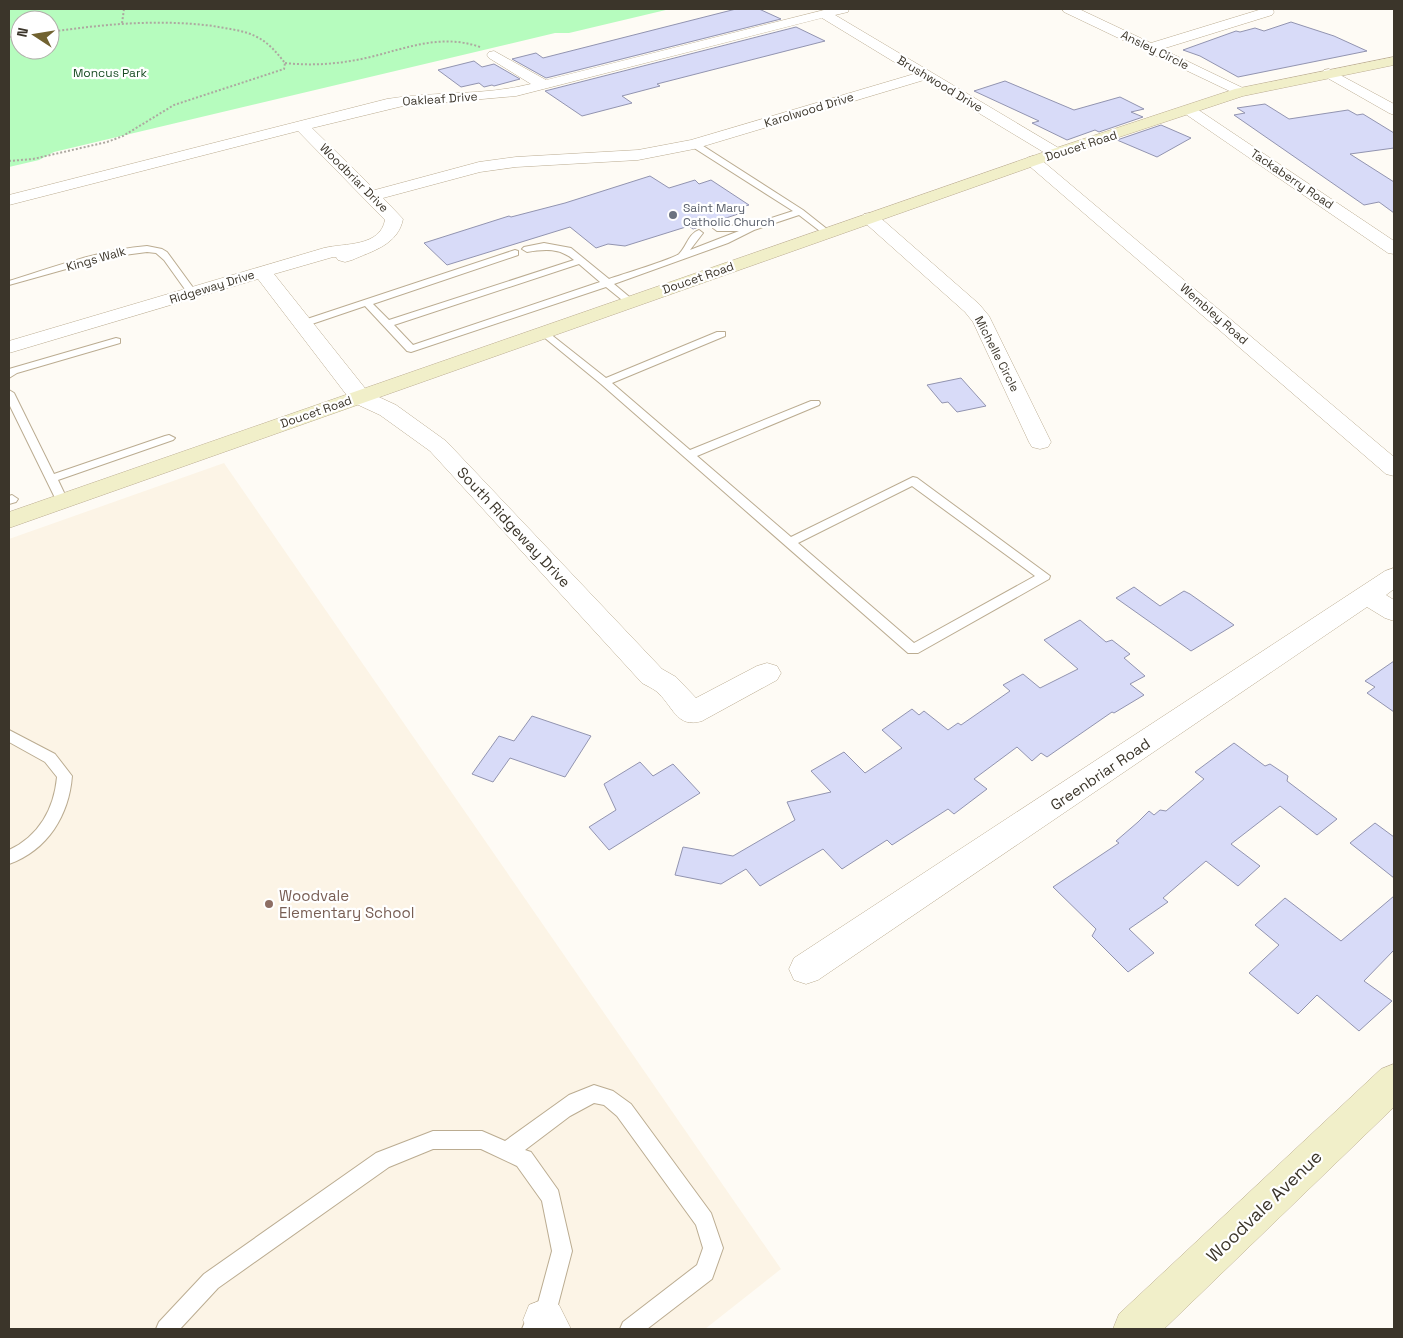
<svg xmlns="http://www.w3.org/2000/svg" width="1403" height="1338" viewBox="0 0 1403 1338" font-family="'Space Grotesk',sans-serif">
  <style>
    .built { fill: #fcf4e6 }
    .green { fill: #b6fcbe; fill-rule: evenodd }
    .building { fill: #d8dbf8; stroke: #9294b0 }
    .lines { fill: none; stroke-linecap: round; stroke-linejoin: round }
    .lane-casing { stroke: #bbac91; stroke-width: 2 }
    .street-casing { stroke: #bbac91; stroke-width: 1 }
    .secondary-casing { stroke: #bbac91; stroke-width: 1 }
    .path { stroke: #ada8a0; stroke-width: 2; stroke-dasharray: 2 2; stroke-linecap: butt }
    .lane { fill: #fff; fill-rule: evenodd }
    .street { fill: #fff; fill-rule: evenodd }
    .secondary { fill: #f1efc9; fill-rule: evenodd }
    .worship-dot { fill: #6b7280; stroke: #fff; stroke-width: 2 }
    .education-dot { fill: #8d6e63; stroke: #fff; stroke-width: 2 }
    .labels { text-anchor: middle; dominant-baseline: central; stroke-width: 4.5; stroke-linejoin: round; paint-order: stroke }
    .far-street-label { font-size: 12px; fill: #3b352a; stroke: #fff }
    .far-park-label { font-size: 12px; fill: #1a4d25; stroke: #fff }
    .far-worship-label { font-size: 12px; fill: #5b616d; stroke: #fff; text-anchor: start }
    .street-label { font-size: 15px; fill: #3b352a; stroke: #fff }
    .education-label { font-size: 15px; fill: #785e54; stroke: #fff; text-anchor: start }
    .near-street-label { font-size: 18px; fill: #3b352a; stroke: #fff }
  </style>
  <rect width="100%" height="100%" fill="#fefbf5"/>
  <polygon class="built" points="224,463 781,1269 705,1329 9,1329 9,539"/>
  <path class="green" d="M9,9H670L569,33H555L54,152L39,160L9,167ZM20,20H50V50H20Z"/>
  <g class="building">
    <polygon points="736,9 759,9 781,19 546,78 512,59 536,53 543,58"/>
    <polygon points="1291,22 1334,36 1367,51 1238,77 1200,56 1183,50 1236,31 1240,32 1255,28 1264,31"/>
    <polygon points="796,27 825,41 657,84 660,86 622,96 632,103 582,116 545,91"/>
    <polygon points="474,61 482,67 494,64 520,79 494,86 492,85 484,87 479,83 461,87 438,70"/>
    <polygon points="1005,81 1074,110 1120,97 1144,109 1131,112 1143,117 1099,132 1095,130 1067,140 1032,123 1039,121 974,91"/>
    <polygon points="1265,104 1289,119 1348,110 1357,115 1363,114 1394,133 1394,148 1350,154 1394,182 1394,213 1379,202 1364,205 1234,115 1245,113 1237,108"/>
    <polygon points="1161,125 1191,138 1157,157 1117,140"/>
    <polygon points="650,176 669,188 695,180 699,184 711,180 749,205 738,208 744,212 693,229 689,226 625,246 608,244 596,248 570,227 447,265 424,243 509,216 511,217 565,203"/>
    <polygon points="961,378 986,406 957,412 948,402 942,403 927,385"/>
    <polygon points="1134,587 1160,606 1184,591 1190,594 1234,625 1191,651 1116,598"/>
    <polygon points="1080,620 1106,642 1112,640 1130,654 1124,658 1145,676 1130,684 1144,695 1114,713 1112,712 1047,757 1041,753 1032,761 1017,747 974,779 987,789 954,814 948,809 892,845 887,840 842,869 823,849 760,886 746,869 721,884 675,875 683,847 733,856 795,820 787,802 831,792 811,771 844,752 865,773 902,748 882,730 912,709 919,715 924,711 948,730 958,723 961,725 1010,691 1003,685 1023,674 1040,688 1078,669 1044,640"/>
    <polygon points="1394,661 1394,712 1367,693 1375,687 1365,681"/>
    <polygon points="532,716 591,736 565,777 510,758 493,782 472,774 499,736 514,741"/>
    <polygon points="1234,743 1265,766 1270,764 1288,776 1287,781 1337,819 1317,835 1280,806 1231,844 1260,866 1238,886 1206,861 1163,898 1168,902 1129,929 1154,953 1128,972 1092,936 1096,929 1053,887 1119,843 1116,841 1138,822 1149,811 1154,815 1160,810 1166,811 1204,779 1195,772"/>
    <polygon points="640,762 653,776 673,764 700,793 609,850 589,827 616,810 604,784"/>
    <polygon points="1375,823 1394,837 1394,878 1350,843"/>
    <polygon points="1394,896 1394,950 1364,981 1392,1001 1359,1031 1317,995 1298,1014 1249,973 1279,945 1255,925 1285,898 1341,941"/>
  </g>
  <g class="lines">
    <defs>
      <g id="lane">
        <path d="M691,142H697L803,210L832,233L828,236L825,235L799,215L754,230L728,243L614,284L633,300V304H627L606,287L411,352L407,351L365,306L306,326L302,327L297,324L298,322L515,250L518,251V255L373,304L389,320L574,260C560,248 545,249 527,252L522,249L524,247L544,243L571,248L609,279C620,275 673,259 679,254C687,246 688,234 699,230L703,233L690,250L739,231H717L713,228L714,226L750,225L793,211L691,146ZM579,264L600,282L413,345L394,325Z"/>
        <path d="M147,246L162,249L167,252L197,293L195,295H189L164,260L156,253L147,252L109,257L9,285V281C54,267 99,250 147,246Z"/>
        <path d="M544,329L606,378L717,332H725V336L612,383L690,450L811,401H819L820,403L819,405L697,456L791,537L913,477L917,478L1050,576L1049,579L918,653H908L601,384L540,334L539,332ZM912,486L1035,576L914,643L798,543Z"/>
        <polygon points="116,338 120,339 120,343 17,373 9,378 9,369"/>
        <polygon points="9,390 14,393 54,474 165,436 169,435 175,438 173,440 58,480 68,501 66,504 58,504 9,404"/>
        <polygon points="12,495 18,499 16,502 9,504 9,496"/>
        <path d="M9,730L55,754L72,776C69,815 48,850 9,864V850C39,836 54,809 57,777L45,762L9,742Z"/>
        <polygon points="594,1085 613,1091 631,1104 711,1213 723,1248 712,1279 647,1329 620,1329 623,1322 697,1265 703,1248 696,1225 617,1116 604,1105 594,1103 570,1116 525,1150 531,1152 558,1190 572,1251 554,1320 549,1329 522,1329 525,1322 535,1314 552,1251 542,1201 517,1166 481,1149 433,1149 389,1167 218,1288 180,1329 156,1329 159,1322 204,1274 376,1153 433,1131 482,1131 505,1141 569,1095"/>
      </g>
      <g id="street">
        <path d="M828,9H849L848,12L835,15L1062,150L1064,153L1062,156H1050L924,80L694,149L638,160L516,167L480,172L383,198L403,219C398,245 372,251 352,260L345,262L338,260L336,257H333L274,274L368,392L396,405L446,441L662,669L676,677L696,698L757,666L767,663L777,666L781,673L777,680L702,721C676,729 673,705 656,691C652,688 647,686 642,683L430,451L380,415L352,402L258,279L9,353V341L324,248C345,243 380,247 385,220L298,131L9,205V195L387,99C435,91 484,96 531,84L489,58L487,55L489,52L494,51L546,80ZM822,18L914,74L691,140L638,150L516,157L479,162L375,190L312,128L403,106L516,96Z"/>
        <polygon points="1062,9 1079,9 1151,43 1262,9 1272,9 1274,12 1272,15 1162,49 1245,89 1247,92 1245,95 1240,96 1064,12"/>
        <polygon points="1329,69 1394,104 1394,115 1389,113 1324,76 1322,73 1324,70"/>
        <polygon points="1189,105 1194,107 1394,241 1394,254 1388,253 1184,113 1181,110 1184,107"/>
        <polygon points="1033,156 1039,158 1394,457 1394,476 1386,474 1027,164 1025,161 1027,158"/>
        <polygon points="870,213 876,214 979,304 989,316 1051,442 1048,447 1040,449 1032,447 1029,442 973,322 965,312 864,222 861,218 864,214"/>
        <polygon points="1394,568 1394,589 1386,595 1394,600 1394,621 1385,618 1367,607 818,980 806,984 794,980 789,969 794,958 1385,571"/>
        <polygon points="544,1299 559,1305 571,1329 527,1329 523,1320 529,1305"/>
      </g>
      <g id="secondary">
        <polygon points="1394,57 1394,65 1243,96 1062,156 9,528 9,512 1050,150 1235,89"/>
        <polygon points="1394,1064 1394,1107 1164,1329 1113,1329 1119,1314 1381,1069"/>
      </g>
    </defs>
    <use href="#lane" class="lane-casing"/>
    <use href="#street" class="street-casing"/>
    <use href="#secondary" class="secondary-casing"/>
    <g class="path">
      <polyline points="122,23 124,9"/>
      <polyline points="9,37 20,35"/>
      <path d="M285,63C312,66 339,64 366,58C405,49 440,33 480,47"/>
      <path d="M9,161L33,159L107,142L123,136L174,105L284,69L285,63C277,53 269,43 257,37C244,30 228,29 213,26C158,19 105,24 50,32"/>
    </g>
    <use href="#lane" class="lane"/>
    <use href="#street" class="street"/>
    <use href="#secondary" class="secondary"/>
  </g>
  <circle class="worship-dot" cx="673" cy="215" r="5"/>
  <circle class="education-dot" cx="269" cy="904" r="5"/>
  <g class="labels">
    <g class="far-street-label">
      <text transform="translate(1155 50) rotate(26)">Ansley Circle</text>
      <text transform="translate(940 84) rotate(31)">Brushwood Drive</text>
      <text transform="translate(440 99) rotate(-4)">Oakleaf Drive</text>
      <text transform="translate(809 110) rotate(-17)">Karolwood Drive</text>
      <text transform="translate(1081 146) rotate(-18)">Doucet Road</text>
      <text transform="translate(354 178) rotate(45)">Woodbriar Drive</text>
      <text transform="translate(1292 179) rotate(34)">Tackaberry Road</text>
      <text transform="translate(96 259) rotate(-16)">Kings Walk</text>
      <text transform="translate(698 278) rotate(-19)">Doucet Road</text>
      <text transform="translate(212 287) rotate(-17)">Ridgeway Drive</text>
      <text transform="translate(1214 314) rotate(41)">Wembley Road</text>
      <text transform="translate(997 354) rotate(63)">Michelle Circle</text>
      <text transform="translate(316 412) rotate(-19)">Doucet Road</text>
    </g>
    <g class="far-park-label">
      <text x="110" y="73">Moncus Park</text>
    </g>
    <g class="far-worship-label">
      <text x="683" y="208">Saint Mary<tspan x="683" dy="14">Catholic Church</tspan></text>
    </g>
    <g class="street-label">
      <text transform="translate(514 527) rotate(47)">South Ridgeway Drive</text>
      <text transform="translate(1100 774) rotate(-34)">Greenbriar Road</text>
    </g>
    <g class="education-label">
      <text x="279" y="895">Woodvale<tspan x="279" dy="17">Elementary School</tspan></text>
    </g>
    <g class="near-street-label">
      <text transform="translate(1264 1206) rotate(-44)">Woodvale Avenue</text>
    </g>
  </g>
  <rect width="1403" height="1338" fill="none" stroke="#3b352a" stroke-width="20"/>
  <g transform="translate(35 35) rotate(282)"><circle r="24" fill="#ffffff" stroke="#b1aeaa"/>
  <path d="M0-4L9 19L0 12L-9 19Z" fill="#716230"/>
  <text y="-8" font-size="14" font-weight="bold" text-anchor="middle" fill="#3b352a">N</text>
  </g>
</svg>
